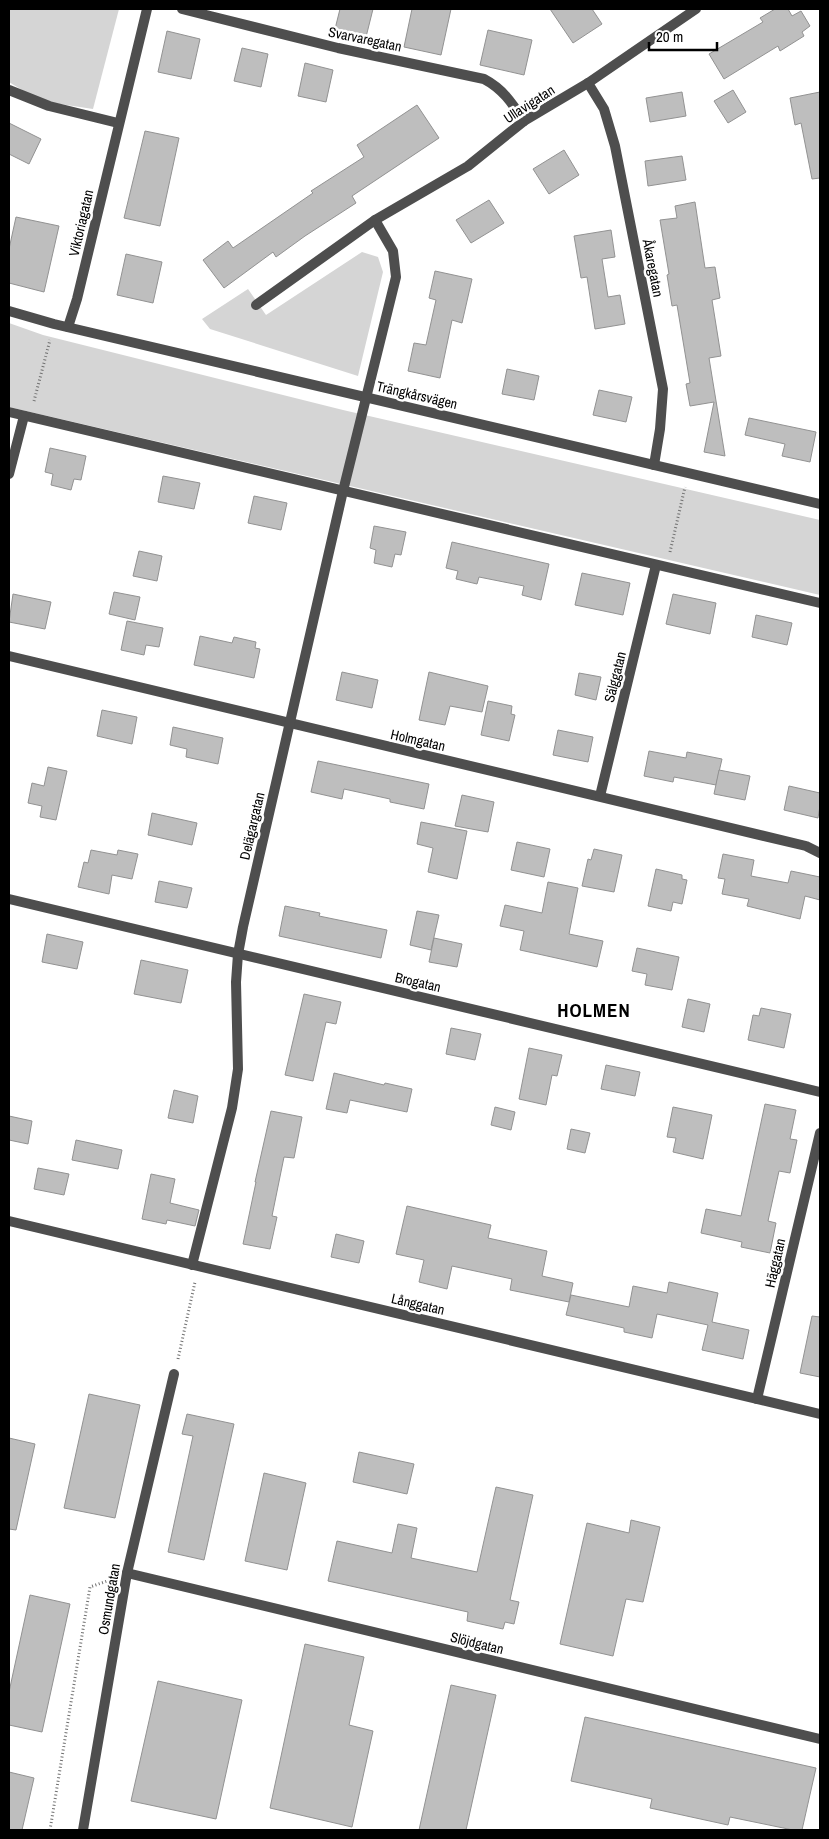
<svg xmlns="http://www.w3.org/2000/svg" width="829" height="1839" viewBox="0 0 829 1839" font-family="'Archivo Narrow',sans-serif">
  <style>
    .green { fill: #d5d5d5 }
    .building { fill: #bebebe; stroke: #929292 }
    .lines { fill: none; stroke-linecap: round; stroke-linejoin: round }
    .path { stroke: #707070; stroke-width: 3; stroke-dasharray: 1 2.5; stroke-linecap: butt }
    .service { stroke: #4e4e4e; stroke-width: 10 }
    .minor { stroke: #4e4e4e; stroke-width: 10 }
    .labels { text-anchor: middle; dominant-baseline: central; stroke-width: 5; stroke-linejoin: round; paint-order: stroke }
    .street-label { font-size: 14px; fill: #000; stroke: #fff }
    .district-label { font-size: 19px; font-weight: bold; letter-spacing: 1px; fill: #000; stroke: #fff }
  </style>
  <rect width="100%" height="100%" fill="#fff"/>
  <g class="green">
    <polygon points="9,9 119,9 93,109 40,101 9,82"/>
    <polygon points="362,252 378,257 383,272 358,376 210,329 202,319 248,289 266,315"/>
    <polygon points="9,323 43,335 343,410 820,520 820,595 9,407"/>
  </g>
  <g class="building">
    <polygon points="340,9 373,9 366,37 335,29"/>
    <polygon points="412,9 451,9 441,55 404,47"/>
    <polygon points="550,9 592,9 602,24 573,43"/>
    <polygon points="775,9 788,9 792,16 801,11 810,26 802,32 804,36 780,51 778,46 724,79 709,54 763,22 760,18"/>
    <polygon points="488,30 532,40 524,75 480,65"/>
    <polygon points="167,31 200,39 191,79 158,72"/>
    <polygon points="242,48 268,54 261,87 234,81"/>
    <polygon points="305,63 333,70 326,102 298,96"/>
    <polygon points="733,90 746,112 728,123 714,101"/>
    <polygon points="682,92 686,116 650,122 646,98"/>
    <polygon points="820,92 820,178 812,179 801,123 795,125 790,98"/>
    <polygon points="417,105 439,138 352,196 356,203 305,236 276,257 273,252 224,288 203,260 228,241 233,248 313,193 311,191 364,157 357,145"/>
    <polygon points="9,123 41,139 29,164 9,154"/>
    <polygon points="145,131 179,138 160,226 124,218"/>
    <polygon points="564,150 579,175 549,194 533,169"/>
    <polygon points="682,156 686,180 648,186 645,161"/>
    <polygon points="489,200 504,223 471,243 456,220"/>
    <polygon points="695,202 705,268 715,267 720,298 712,300 721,356 709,358 725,456 704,452 714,402 690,406 686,384 690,383 677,305 672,306 667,275 669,274 660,220 677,218 675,206"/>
    <polygon points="16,217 59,226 44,292 9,283 9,249"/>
    <polygon points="611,230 615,257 602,259 608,297 620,295 625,324 595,329 587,277 581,278 574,236"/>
    <polygon points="126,254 162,262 153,303 117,295"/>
    <polygon points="435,271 472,279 462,323 452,320 440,378 408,371 414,343 426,345 436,300 429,298"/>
    <polygon points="507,369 539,376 534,400 502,394"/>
    <polygon points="599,390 632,397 626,422 593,415"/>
    <polygon points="749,418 816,432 810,462 782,456 785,444 745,435"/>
    <polygon points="50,448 86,456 81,480 74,479 71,490 51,485 53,474 45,472"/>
    <polygon points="163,476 200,483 194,509 158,502"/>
    <polygon points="254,496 287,503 281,530 248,523"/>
    <polygon points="374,526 406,532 401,555 395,554 392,567 374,563 376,550 370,548"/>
    <polygon points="452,542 549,564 541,600 522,595 524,586 479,577 477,584 456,579 458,571 446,568"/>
    <polygon points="139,551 162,556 157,581 133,576"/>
    <polygon points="582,573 630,583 623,615 575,605"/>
    <polygon points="114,592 140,597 135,620 109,614"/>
    <polygon points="13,594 51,602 45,629 9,622"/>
    <polygon points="673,594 716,603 710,634 666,624"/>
    <polygon points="756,615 792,623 787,645 752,637"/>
    <polygon points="127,621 163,628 159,647 146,645 144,655 121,650"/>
    <polygon points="200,636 232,643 234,637 256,642 255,648 260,649 254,678 194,665"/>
    <polygon points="342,672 378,680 372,708 336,700"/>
    <polygon points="429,672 488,686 482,712 450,706 445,725 419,720"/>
    <polygon points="579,673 601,677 596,700 575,695"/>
    <polygon points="488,701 512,706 511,714 515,715 509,741 481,735"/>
    <polygon points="102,710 137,717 132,744 97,736"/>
    <polygon points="173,727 223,738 218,764 186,757 187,749 170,745"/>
    <polygon points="558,730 593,737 588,762 553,755"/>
    <polygon points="649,751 686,758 687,752 722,759 716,785 674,777 673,782 644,776"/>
    <polygon points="318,761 429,784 424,809 390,802 390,799 344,789 342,799 311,792"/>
    <polygon points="48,767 67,771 56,820 40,817 42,806 28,803 32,783 44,786"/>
    <polygon points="719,770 750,776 745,800 714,794"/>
    <polygon points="789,786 820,793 820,806 818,818 784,810"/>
    <polygon points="462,795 494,802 488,832 455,826"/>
    <polygon points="152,813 197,823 192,845 148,835"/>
    <polygon points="421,822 467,831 457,879 428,872 433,848 417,844"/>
    <polygon points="517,842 550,849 544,877 511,870"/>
    <polygon points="594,849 622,855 614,892 582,886 588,859 591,860"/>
    <polygon points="91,850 117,855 118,850 138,854 132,879 112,875 109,894 78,887 84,862 88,863"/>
    <polygon points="723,854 754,860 751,876 788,883 791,871 820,877 820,900 805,896 800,919 747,906 749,899 722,894 725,879 718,878"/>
    <polygon points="656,869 682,875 682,879 687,880 682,904 673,902 671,911 648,906"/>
    <polygon points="159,881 192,888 187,908 155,902"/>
    <polygon points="548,882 578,888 569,934 603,941 597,967 520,950 524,931 500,926 505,905 542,913"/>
    <polygon points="285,906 320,913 319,916 387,930 381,958 279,936"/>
    <polygon points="417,911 439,915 431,950 410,945"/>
    <polygon points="47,934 83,942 77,969 42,962"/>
    <polygon points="434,938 462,944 457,967 429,962"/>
    <polygon points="637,948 679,957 672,990 645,985 647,974 632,971"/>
    <polygon points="141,960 188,970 181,1003 134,994"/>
    <polygon points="304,994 341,1002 336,1024 326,1022 313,1081 285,1075"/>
    <polygon points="688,999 710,1004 704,1032 682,1027"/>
    <polygon points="761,1008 791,1014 784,1048 748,1040 753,1015 759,1016"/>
    <polygon points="451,1028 481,1034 475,1060 446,1054"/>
    <polygon points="529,1048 562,1055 557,1076 552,1075 546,1105 519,1099"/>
    <polygon points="606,1065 640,1072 635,1096 601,1089"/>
    <polygon points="334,1073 384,1085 385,1083 412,1089 407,1112 350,1100 347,1113 326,1109"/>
    <polygon points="174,1090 198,1096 193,1123 168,1118"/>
    <polygon points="765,1104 796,1110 790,1139 797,1140 790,1173 779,1171 768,1221 776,1223 770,1253 741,1247 742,1242 701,1233 706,1209 741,1216"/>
    <polygon points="495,1107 515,1112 511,1130 491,1125"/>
    <polygon points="673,1107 712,1115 703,1159 673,1152 676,1138 667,1137"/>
    <polygon points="271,1111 302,1117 294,1158 284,1157 272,1216 277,1217 270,1249 243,1244 256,1182 255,1182"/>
    <polygon points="9,1116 32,1121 28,1144 9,1140"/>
    <polygon points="571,1129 590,1133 585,1153 567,1149"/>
    <polygon points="76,1140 122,1150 118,1169 72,1160"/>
    <polygon points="38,1168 69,1174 64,1195 34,1189"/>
    <polygon points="151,1174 175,1179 170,1203 199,1210 195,1226 167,1220 166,1224 142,1219"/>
    <polygon points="407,1206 491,1225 488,1238 547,1251 542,1276 573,1283 569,1302 510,1290 512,1279 452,1266 447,1289 419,1282 424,1260 396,1254"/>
    <polygon points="336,1234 364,1241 359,1263 331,1257"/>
    <polygon points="669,1282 718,1293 712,1322 749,1330 743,1359 702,1350 708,1325 657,1314 652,1338 624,1332 624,1328 566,1315 571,1295 629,1307 633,1286 667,1293"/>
    <polygon points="812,1316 820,1317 820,1377 800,1373"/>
    <polygon points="89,1394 140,1405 115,1518 64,1508"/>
    <polygon points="187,1414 234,1424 204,1560 168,1552 193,1436 182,1434"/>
    <polygon points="9,1438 35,1444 16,1530 9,1529"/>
    <polygon points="359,1452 414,1464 407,1494 353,1482"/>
    <polygon points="264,1473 306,1483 287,1570 245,1561"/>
    <polygon points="496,1487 533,1495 510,1600 519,1602 514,1624 505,1622 503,1629 467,1621 468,1612 328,1581 337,1541 392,1553 398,1524 417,1528 411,1558 477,1572"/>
    <polygon points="631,1520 660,1527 643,1602 626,1599 613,1656 560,1644 587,1523 629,1533"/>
    <polygon points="30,1595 70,1604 42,1732 9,1725 9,1692"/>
    <polygon points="305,1644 364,1657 349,1725 373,1731 352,1827 270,1808"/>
    <polygon points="158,1681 242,1700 216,1819 131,1801"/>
    <polygon points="451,1685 496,1695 466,1830 419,1830"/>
    <polygon points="585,1717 816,1768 802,1830 793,1830 730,1817 728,1825 650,1808 652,1799 571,1781"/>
    <polygon points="9,1772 34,1778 22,1830 9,1830"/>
  </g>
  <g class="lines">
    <g class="path">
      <polyline points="34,401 50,340"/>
      <polyline points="670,552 685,487"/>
      <polyline points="178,1359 195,1282"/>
      <polyline points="50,1830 90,1587 110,1580"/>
    </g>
    <polyline class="service" points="9,90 49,106 118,123"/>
    <g class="minor">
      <path d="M182,9L338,48L484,79C503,89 512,103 524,121"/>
      <polyline points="588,83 604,109 615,146 663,389 660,429 654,465"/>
      <polyline points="256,305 375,220 468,166 524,121 588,83 696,9"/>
      <polyline points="9,311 54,324 820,504"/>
      <polyline points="68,327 77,299 147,9"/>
      <polyline points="9,412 820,603"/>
      <polyline points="9,474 24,416"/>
      <path d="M9,656C274,721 540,782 806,846L820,853"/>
      <polyline points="600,796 656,565"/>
      <polyline points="9,899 820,1092"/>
      <polyline points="9,1221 820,1414"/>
      <polyline points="192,1265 232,1108 238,1069 236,982 238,954 243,927 343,491 396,277 393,251 375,220"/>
      <polyline points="757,1399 820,1133"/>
      <polyline points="127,1573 820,1739"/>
      <polyline points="83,1830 127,1573 174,1374"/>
    </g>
  </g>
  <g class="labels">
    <g class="street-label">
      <text transform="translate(365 39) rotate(12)">Svarvaregatan</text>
      <text transform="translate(529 104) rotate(-33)">Ullavigatan</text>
      <text transform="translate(81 223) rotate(-77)">Viktoriagatan</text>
      <text transform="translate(653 268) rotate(79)">Åkaregatan</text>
      <text transform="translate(417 395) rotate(13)">Trängkårsvägen</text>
      <text transform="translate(615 677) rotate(-76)">Sälggatan</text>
      <text transform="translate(418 740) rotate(13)">Holmgatan</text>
      <text transform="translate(252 826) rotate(-77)">Delägargatan</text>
      <text transform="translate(418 982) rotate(13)">Brogatan</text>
      <text transform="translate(775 1263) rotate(-77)">Häggatan</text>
      <text transform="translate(418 1304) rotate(13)">Långgatan</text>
      <text transform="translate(109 1599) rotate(-80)">Osmundgatan</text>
      <text transform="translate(477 1643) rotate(14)">Slöjdgatan</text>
    </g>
    <g class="district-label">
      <text x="594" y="1010">HOLMEN</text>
    </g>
  </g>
  <rect width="829" height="1839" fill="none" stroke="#000000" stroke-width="20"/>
  <path d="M649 42v8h68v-8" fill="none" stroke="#000000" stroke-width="2.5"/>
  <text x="656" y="42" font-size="15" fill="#000000" stroke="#ffffff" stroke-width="4" paint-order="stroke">20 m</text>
</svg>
